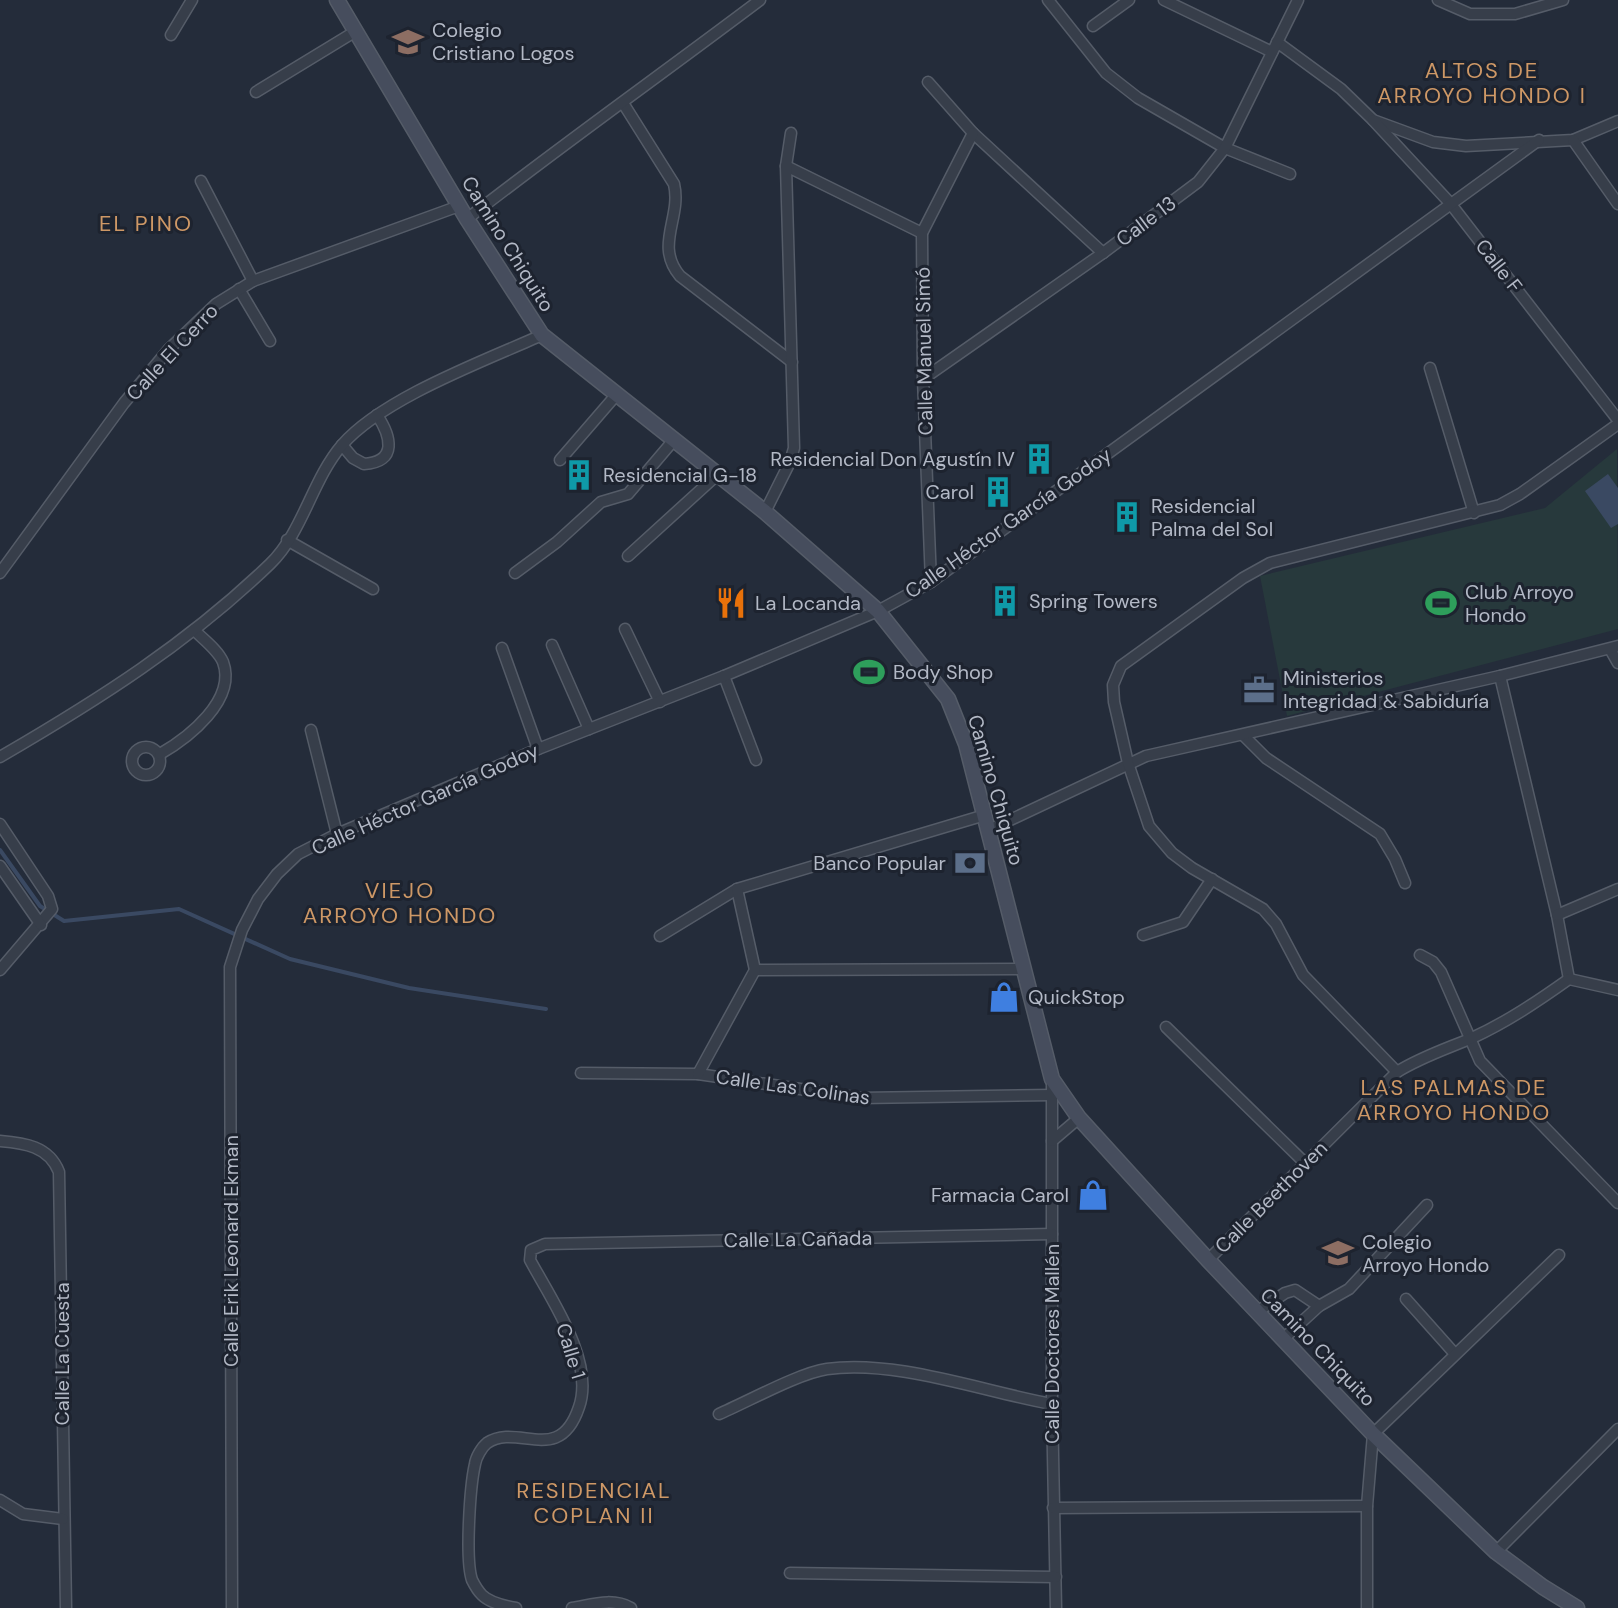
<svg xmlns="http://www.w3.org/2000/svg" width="1618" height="1608" viewBox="0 0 1618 1608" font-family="'DM Sans',sans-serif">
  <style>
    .green { fill: #27393c }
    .water { fill: #3a4962 }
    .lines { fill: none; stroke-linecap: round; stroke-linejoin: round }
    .stream { stroke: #3a4962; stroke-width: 4 }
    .street-casing { stroke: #555c68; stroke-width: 13 }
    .secondary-casing { stroke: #555c68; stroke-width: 17 }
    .street { stroke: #373e4a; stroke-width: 10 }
    .secondary { stroke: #464d5d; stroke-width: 14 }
    .labels { text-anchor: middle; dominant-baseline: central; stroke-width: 6; stroke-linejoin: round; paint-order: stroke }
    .poi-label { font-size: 20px; fill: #b3b9c6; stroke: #1d232f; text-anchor: start }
    .street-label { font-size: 20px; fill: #b3b9c6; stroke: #1d232f }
    .neighbourhood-label { font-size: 22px; letter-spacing: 2px; fill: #ce9866; stroke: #1d232f }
  </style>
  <rect width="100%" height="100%" fill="#242c3a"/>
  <polygon class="green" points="1617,449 1618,629 1287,716 1260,576 1545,508"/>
  <polygon class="water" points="1608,474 1618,488 1618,524 1611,528 1585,491"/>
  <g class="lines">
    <polyline class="stream" points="0,850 40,906 64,921 179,909 290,959 409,988 546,1009"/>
    <defs>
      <g id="street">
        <polyline points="1048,0 1106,73 1138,98 1225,148 1290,174"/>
        <polyline points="1164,0 1272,52"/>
        <polyline points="1438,0 1470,14 1515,14 1563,0"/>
        <polyline points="1093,26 1129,0"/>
        <polyline points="171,35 192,0"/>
        <polyline points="1277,42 1341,89 1373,120 1433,142 1466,146 1573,140 1618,121"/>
        <polyline points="928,82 973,133 1103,253"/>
        <polyline points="256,92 356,31"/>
        <path d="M623,103L674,184C682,218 654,245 680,276L792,362"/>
        <polyline points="1373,120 1450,203 1618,420"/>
        <polyline points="1573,140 1618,204"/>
        <polyline points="786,166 922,233"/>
        <polyline points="201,181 253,281"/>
        <path d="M467,219C563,144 662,74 760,0"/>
        <polyline points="239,289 270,341"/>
        <polyline points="1430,368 1474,513"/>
        <polyline points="923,379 1103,253 1198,182 1225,148 1298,0"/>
        <path d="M342,445L353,458L364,464C398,462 391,436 377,415"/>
        <polyline points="560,460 617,394"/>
        <polyline points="765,512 790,462 794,448 786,166 791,133"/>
        <polyline points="287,540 373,589"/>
        <polyline points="628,556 717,475"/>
        <polyline points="0,573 124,403 169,349 216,304 253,281 459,206"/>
        <polyline points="515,573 557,542 601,502 628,494 673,441"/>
        <polyline points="931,582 923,379 922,233 973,133"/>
        <polyline points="625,629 660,702"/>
        <polyline points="552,645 589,729"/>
        <polyline points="502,648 538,749"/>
        <polyline points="1610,649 1618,663"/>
        <polyline points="724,676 756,760"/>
        <polyline points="1500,676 1557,915 1569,979"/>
        <polyline points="311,730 337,834"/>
        <polyline points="1244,736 1266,758 1380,834 1395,859 1405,883"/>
        <circle cx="146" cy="761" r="14"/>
        <path d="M160,754C188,738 237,700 223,662C218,650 203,639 194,630"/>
        <path d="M0,757C98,700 188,643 270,564C303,532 312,480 342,445C383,398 484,361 542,335"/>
        <polyline points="0,824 48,896 52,909 0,970"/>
        <polyline points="989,830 1146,756 1500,676 1618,646"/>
        <polyline points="0,866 41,925"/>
        <polyline points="1557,915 1618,889"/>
        <polyline points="1143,935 1183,922 1212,879"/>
        <polyline points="660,936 737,889 985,815"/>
        <polyline points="1420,955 1433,962 1441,972 1480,1061 1618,1203"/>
        <polyline points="755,970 1023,969"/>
        <polyline points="1166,1027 1305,1163"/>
        <polyline points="1397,1072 1303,975 1276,924 1263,909 1192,868 1172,853 1149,826 1128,763 1114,702 1113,685 1121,666 1243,578 1270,563 1500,505 1520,494 1618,424"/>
        <polyline points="581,1073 698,1074 861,1098 1053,1095"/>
        <polyline points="698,1074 755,970 737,889"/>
        <polyline points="1052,1079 1052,1404 1056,1608"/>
        <path d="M0,1141C24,1143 49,1146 59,1172L66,1608"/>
        <polyline points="1052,1141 1079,1118"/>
        <path d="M1208,1260L1397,1072C1421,1057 1446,1049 1472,1038C1507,1022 1538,1001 1569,979L1618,990"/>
        <polyline points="1406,1299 1455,1354"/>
        <polyline points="1257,1312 1285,1293 1295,1290 1319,1306"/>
        <polyline points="1283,1339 1319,1306 1349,1289 1427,1205"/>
        <path d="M719,1414C747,1402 799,1373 827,1369C895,1359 985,1392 1052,1404"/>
        <polyline points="0,1500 23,1514 63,1519"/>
        <polyline points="1053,1508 1367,1506"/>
        <polyline points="1496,1552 1618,1429"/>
        <polyline points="790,1573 1056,1577"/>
        <polyline points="232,1608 230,967 242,930 258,899 277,874 298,854 337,834 538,749 724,676 878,611 931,582 1539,140"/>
        <path d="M516,1608C505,1606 490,1603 482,1595C479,1592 474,1584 472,1580C465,1559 470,1486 475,1464C476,1457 482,1447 487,1443C518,1422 559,1467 579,1407C595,1361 551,1299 530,1260L531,1250L545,1244L1052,1234"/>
        <path d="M572,1608C591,1605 612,1597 631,1608"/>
        <polyline points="1367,1608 1367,1506 1373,1434 1559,1255"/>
      </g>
      <polyline id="secondary" points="337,0 467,219 542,335 765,512 878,611 948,699 966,744 1052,1079 1079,1118 1208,1260 1373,1434 1496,1552 1543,1587 1577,1608"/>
    </defs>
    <use href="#street" class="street-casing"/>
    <use href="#secondary" class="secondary-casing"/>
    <use href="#street" class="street"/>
    <use href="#secondary" class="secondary"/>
  </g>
  <defs>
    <symbol id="school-bare" viewBox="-9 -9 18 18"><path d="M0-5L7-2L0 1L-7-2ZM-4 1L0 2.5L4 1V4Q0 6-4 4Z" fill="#8d6e63" stroke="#1d232f" stroke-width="2.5" paint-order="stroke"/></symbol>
    <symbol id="building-bare" viewBox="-9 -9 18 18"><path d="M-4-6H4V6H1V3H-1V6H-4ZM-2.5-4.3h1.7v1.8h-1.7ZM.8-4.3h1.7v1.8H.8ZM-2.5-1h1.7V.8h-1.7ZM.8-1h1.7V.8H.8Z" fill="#0f9aa8" stroke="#1d232f" stroke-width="2.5" paint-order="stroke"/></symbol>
    <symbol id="restaurant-bare" viewBox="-9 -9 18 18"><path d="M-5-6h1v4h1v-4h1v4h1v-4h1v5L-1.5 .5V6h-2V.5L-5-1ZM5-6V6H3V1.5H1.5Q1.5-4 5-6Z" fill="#e8710a" stroke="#1d232f" stroke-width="2.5" paint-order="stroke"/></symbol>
    <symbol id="stadium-bare" viewBox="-9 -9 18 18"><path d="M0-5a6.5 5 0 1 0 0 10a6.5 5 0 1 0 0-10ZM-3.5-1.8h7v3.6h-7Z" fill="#2e9e5b" stroke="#1d232f" stroke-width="2.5" paint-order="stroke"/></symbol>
    <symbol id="office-bare" viewBox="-9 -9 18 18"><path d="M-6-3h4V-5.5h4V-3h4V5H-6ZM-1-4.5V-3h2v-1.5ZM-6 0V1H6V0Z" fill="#5c6f8a" stroke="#1d232f" stroke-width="2.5" paint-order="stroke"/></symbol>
    <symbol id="bank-bare" viewBox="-9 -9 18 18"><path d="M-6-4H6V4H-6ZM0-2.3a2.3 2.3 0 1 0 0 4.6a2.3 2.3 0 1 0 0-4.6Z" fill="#5c6f8a" stroke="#1d232f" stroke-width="2.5" paint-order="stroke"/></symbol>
    <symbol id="shop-bare" viewBox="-9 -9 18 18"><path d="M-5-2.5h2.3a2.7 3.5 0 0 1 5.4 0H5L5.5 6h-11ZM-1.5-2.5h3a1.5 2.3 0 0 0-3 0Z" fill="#3f7fe0" stroke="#1d232f" stroke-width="2.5" paint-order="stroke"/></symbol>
  </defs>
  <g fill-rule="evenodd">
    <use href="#school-bare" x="386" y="20" width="44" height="44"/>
    <use href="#building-bare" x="1017" y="437" width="44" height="44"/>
    <use href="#building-bare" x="557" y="453" width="44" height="44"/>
    <use href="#building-bare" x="976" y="470" width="44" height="44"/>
    <use href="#building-bare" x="1105" y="495" width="44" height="44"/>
    <use href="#building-bare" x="983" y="579" width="44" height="44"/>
    <use href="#restaurant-bare" x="709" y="581" width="44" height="44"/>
    <use href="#stadium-bare" x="1419" y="581" width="44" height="44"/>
    <use href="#stadium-bare" x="847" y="650" width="44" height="44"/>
    <use href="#office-bare" x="1237" y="668" width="44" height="44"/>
    <use href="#bank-bare" x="948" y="841" width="44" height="44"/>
    <use href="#shop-bare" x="982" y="975" width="44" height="44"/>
    <use href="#shop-bare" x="1071" y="1173" width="44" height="44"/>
    <use href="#school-bare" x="1316" y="1231" width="44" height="44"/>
  </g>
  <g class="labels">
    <g class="poi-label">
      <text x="432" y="30">Colegio<tspan x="432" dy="23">Cristiano Logos</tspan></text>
      <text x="1015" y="459" text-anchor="end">Residencial Don Agustín IV</text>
      <text x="603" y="475">Residencial G-18</text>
      <text x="974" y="492" text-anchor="end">Carol</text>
      <text x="1151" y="506">Residencial<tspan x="1151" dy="23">Palma del Sol</tspan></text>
      <text x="1465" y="592">Club Arroyo<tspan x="1465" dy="23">Hondo</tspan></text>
      <text x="1029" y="601">Spring Towers</text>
      <text x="755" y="603">La Locanda</text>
      <text x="893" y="672">Body Shop</text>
      <text x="1283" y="678">Ministerios<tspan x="1283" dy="23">Integridad &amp; Sabiduría</tspan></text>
      <text x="946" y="863" text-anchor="end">Banco Popular</text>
      <text x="1028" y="997">QuickStop</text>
      <text x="1069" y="1195" text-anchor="end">Farmacia Carol</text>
      <text x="1362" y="1242">Colegio<tspan x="1362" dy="23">Arroyo Hondo</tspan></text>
    </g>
    <g class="street-label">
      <text transform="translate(1146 221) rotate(-37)">Calle 13</text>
      <text transform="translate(508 244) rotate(58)">Camino Chiquito</text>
      <text transform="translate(1499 266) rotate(52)">Calle F</text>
      <text transform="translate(924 351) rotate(-91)">Calle Manuel Simó</text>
      <text transform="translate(172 352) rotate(-47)">Calle El Cerro</text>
      <text transform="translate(1008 523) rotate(-35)">Calle Héctor García Godoy</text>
      <text transform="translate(996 790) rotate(74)">Camino Chiquito</text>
      <text transform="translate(425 799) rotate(-24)">Calle Héctor García Godoy</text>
      <text transform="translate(793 1087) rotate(8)">Calle Las Colinas</text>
      <text transform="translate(1271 1197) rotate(-45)">Calle Beethoven</text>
      <text transform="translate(798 1239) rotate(-1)">Calle La Cañada</text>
      <text transform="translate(231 1251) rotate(-90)">Calle Erik Leonard Ekman</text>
      <text transform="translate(1052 1344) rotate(-90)">Calle Doctores Mallén</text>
      <text transform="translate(1318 1347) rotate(46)">Camino Chiquito</text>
      <text transform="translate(571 1351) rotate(73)">Calle 1</text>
      <text transform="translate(62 1354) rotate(-90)">Calle La Cuesta</text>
    </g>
    <g class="neighbourhood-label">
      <text x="1482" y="70">ALTOS DE<tspan x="1482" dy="25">ARROYO HONDO I</tspan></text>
      <text x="146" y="223">EL PINO</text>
      <text x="400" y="890">VIEJO<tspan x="400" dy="25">ARROYO HONDO</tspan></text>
      <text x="1454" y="1087">LAS PALMAS DE<tspan x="1454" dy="25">ARROYO HONDO</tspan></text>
      <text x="594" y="1490">RESIDENCIAL<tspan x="594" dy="25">COPLAN II</tspan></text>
    </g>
  </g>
</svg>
